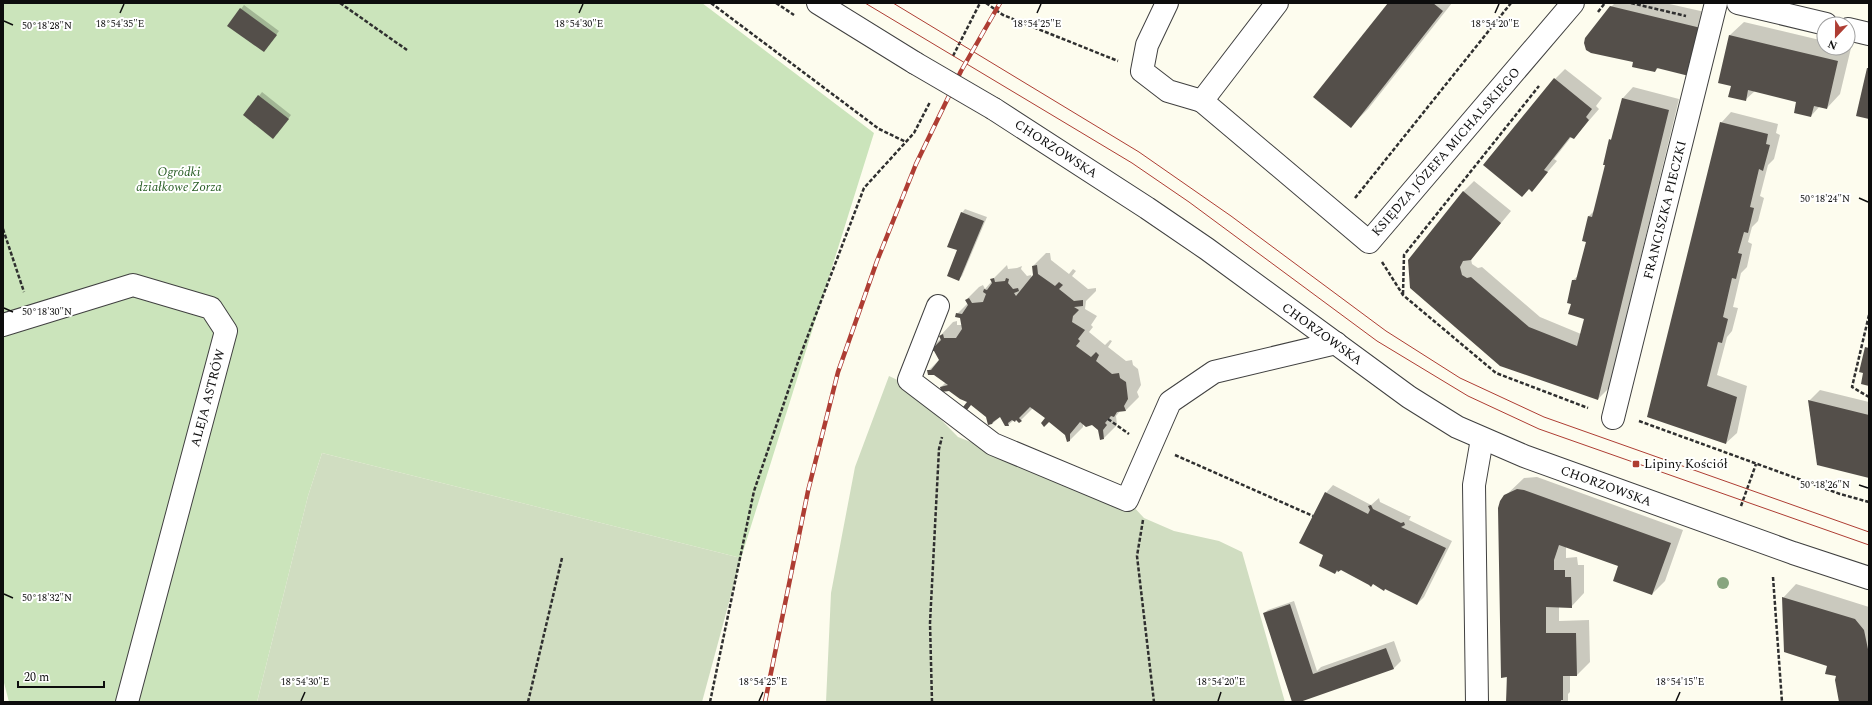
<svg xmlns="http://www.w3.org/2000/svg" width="1872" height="705" viewBox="0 0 1872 705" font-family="Spectral,serif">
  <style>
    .green { fill: #cbe4bb }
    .cemetery { fill: #d0ddc1 }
    .shadow { fill: #0003 }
    .building { fill: #544f4a }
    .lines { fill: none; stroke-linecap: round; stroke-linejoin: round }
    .minor-casing { stroke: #404040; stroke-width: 24 }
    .path { stroke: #2f2f2f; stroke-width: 2.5; stroke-dasharray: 4 2; stroke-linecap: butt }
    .minor { stroke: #fff; stroke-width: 22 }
    .tram { stroke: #ae3d33; stroke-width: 1 }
    .rail-casing { stroke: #ae3d33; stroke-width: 4.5 }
    .rail { stroke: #fff; stroke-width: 3; stroke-dasharray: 9; stroke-linecap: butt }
    .minor-bridge-casing { stroke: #404040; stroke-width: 24; stroke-linecap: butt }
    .minor-bridge { stroke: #fff; stroke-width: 22 }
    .tree { fill: #88a57f }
    .ticks { fill: none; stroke: #0d0d0d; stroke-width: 1.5 }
    .poi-dot { fill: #ae3d33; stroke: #fff; stroke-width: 1.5 }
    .labels { text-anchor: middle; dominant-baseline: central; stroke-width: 4; stroke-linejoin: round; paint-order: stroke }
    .street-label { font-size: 13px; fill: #0d0d0d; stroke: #fff }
    .park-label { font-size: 13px; font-style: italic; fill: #285d24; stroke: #fff }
    .poi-label { font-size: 13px; fill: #0d0d0d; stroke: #fff; text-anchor: start }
    .ticks-label { font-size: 10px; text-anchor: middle; fill: #0d0d0d; stroke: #fff; stroke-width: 4; stroke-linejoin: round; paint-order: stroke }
  </style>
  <rect width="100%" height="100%" fill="#fdfcee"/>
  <polygon class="green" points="3,3 702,3 874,133 741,558 322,453 308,496 257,702 9,702 3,679"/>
  <g class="cemetery">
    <polygon points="889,376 906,384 958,437 1131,504 1144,518 1174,531 1219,541 1242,552 1285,702 826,702 831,593 855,467"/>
    <polygon points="322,453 741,558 702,702 257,702 308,496"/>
  </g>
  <g class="shadow">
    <polygon points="1389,3 1452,3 1368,109 1351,126"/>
    <polygon points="1615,3 1665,3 1714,14 1655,71 1634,62 1611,7"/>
    <polygon points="244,5 279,31 264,51 241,9"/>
    <polygon points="1744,22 1824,41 1824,48 1851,48 1840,94 1827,108 1820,106 1811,116 1798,101 1755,91 1745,100 1732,85 1730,35"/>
    <polygon points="1565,69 1602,98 1596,106 1599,109 1574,138 1572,136 1554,159 1557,161 1532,190 1555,79"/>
    <polygon points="1633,87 1679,99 1609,388 1598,399 1411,288 1463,192 1474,181 1511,211 1471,259 1472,264 1478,268 1482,267 1540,317 1581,334 1586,318 1572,304 1573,280 1579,275 1587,242 1589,216 1595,210 1606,164 1610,140 1613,137 1623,98"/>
    <polygon points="262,92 291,115 277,134 244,115"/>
    <polygon points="1731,112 1778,124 1776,133 1780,135 1774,159 1768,165 1760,196 1764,198 1758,221 1752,227 1748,242 1752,244 1747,267 1741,273 1733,307 1738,308 1732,331 1727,337 1717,375 1747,386 1737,433 1726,443 1648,416 1721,123"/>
    <polygon points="965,209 987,217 962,276 958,280 958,250 962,213"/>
    <polygon points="1046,253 1050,253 1051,260 1069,274 1073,269 1076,271 1072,276 1088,289 1096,288 1096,291 1086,301 1085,309 1097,316 1091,325 1093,327 1089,332 1105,345 1110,340 1112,341 1108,347 1126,361 1132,360 1133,365 1138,369 1141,385 1137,392 1139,397 1126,410 1120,411 1116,416 1117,425 1104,438 1099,430 1092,424 1083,423 1083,427 1070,440 1066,434 1033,408 1021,420 1014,420 1008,425 1001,416 992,424 987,416 968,401 950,390 941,387 946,382 928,371 940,359 932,347 941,338 940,336 953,322 957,321 957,325 962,325 961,318 957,314 968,303 966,300 979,287 983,285 985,289 992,281 992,280 1007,265 1008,269 1017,268 1022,266 1021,269 1027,276 1031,275 1032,278 1034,275 1033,266"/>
    <polygon points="1820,390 1869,402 1869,477 1809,401"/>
    <polygon points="1537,477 1683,530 1665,581 1652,594 1619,565 1566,546 1566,558 1577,557 1578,565 1584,565 1584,593 1571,607 1559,606 1559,621 1589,620 1590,662 1577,675 1570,675 1570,692 1568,694 1568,702 1507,702 1503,498 1524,478"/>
    <polygon points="1333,485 1371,505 1379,498 1380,502 1409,516 1411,516 1409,520 1452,541 1424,597 1417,604 1386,588 1341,569 1335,573 1324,555 1326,493"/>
    <polygon points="1796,584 1869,607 1869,702 1840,702 1838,676 1828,665 1783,598"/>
    <polygon points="1294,601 1317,671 1321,667 1394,641 1401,661 1394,668 1293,702 1264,613 1268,610"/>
  </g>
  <g class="building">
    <polygon points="1388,3 1433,3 1443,11 1351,128 1313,97"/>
    <polygon points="1610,6 1701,28 1689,76 1657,68 1655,72 1632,67 1633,62 1591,53 1586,50 1584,43 1585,38"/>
    <polygon points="240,8 277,35 264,52 227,26"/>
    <polygon points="1729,35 1838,61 1827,109 1814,106 1811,117 1794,113 1796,102 1748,90 1746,101 1728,97 1731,86 1718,83"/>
    <polygon points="1867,68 1869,68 1869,119 1856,116"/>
    <polygon points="1554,78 1592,109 1586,117 1589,120 1574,139 1570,137 1544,170 1548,172 1532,192 1529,189 1522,197 1483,165"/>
    <polygon points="258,95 289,119 273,139 243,115"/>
    <polygon points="1622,98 1669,110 1598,400 1500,366 1410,288 1408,260 1463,191 1501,223 1471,260 1463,261 1460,267 1462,275 1467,278 1471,277 1529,327 1577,346 1584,319 1568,314 1571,304 1567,303 1572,280 1576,280 1586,242 1582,241 1588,216 1592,217 1605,165 1603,165 1609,139 1611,140"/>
    <polygon points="1720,122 1768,134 1766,144 1770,145 1763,171 1759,169 1750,207 1754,208 1748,233 1744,232 1738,253 1742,254 1736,279 1732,278 1723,317 1728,319 1722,343 1718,342 1707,386 1737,397 1726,444 1647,417"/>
    <polygon points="961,212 984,221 959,281 947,276 957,250 947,247"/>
    <polygon points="1037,265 1038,274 1055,286 1059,282 1063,285 1059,289 1074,301 1083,300 1083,306 1074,307 1079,310 1073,316 1072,322 1085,330 1078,339 1080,341 1076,346 1091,357 1096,352 1099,355 1096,361 1112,374 1119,373 1120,378 1126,382 1128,399 1124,406 1126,411 1117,412 1114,417 1111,416 1105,423 1107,425 1103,430 1104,439 1100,440 1098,430 1092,425 1086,427 1080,422 1070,434 1070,441 1067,442 1065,435 1049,422 1044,427 1041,423 1045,418 1030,407 1019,418 1022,421 1019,423 1016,420 1015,422 1012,420 1008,423 1009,426 1005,426 1000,417 993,422 992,424 988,425 986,417 971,405 967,410 963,407 967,402 960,399 949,391 941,392 940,387 948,385 934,375 928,375 927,370 931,370 939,360 934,351 931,351 931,347 934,347 941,340 939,336 943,334 944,338 956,338 962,329 960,318 955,317 956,313 962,314 968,305 965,300 969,298 972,303 983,302 986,294 983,292 984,289 987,290 992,283 990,279 994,278 995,282 1005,281 1006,278 1009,279 1008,283 1013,289 1018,288 1019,291 1014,293 1016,296 1033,275 1032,266"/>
    <polygon points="1865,347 1869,348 1869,386 1861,384 1863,373 1859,372"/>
    <polygon points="1808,400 1869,415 1869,478 1817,465"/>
    <polygon points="1517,489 1524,490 1671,543 1652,595 1613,581 1618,566 1559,545 1554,560 1554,570 1565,570 1565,577 1571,577 1572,608 1546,607 1546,633 1576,633 1577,676 1563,676 1563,700 1561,700 1561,702 1506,702 1507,677 1501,678 1498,508 1500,501 1504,495"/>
    <polygon points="1325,492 1368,514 1370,510 1368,506 1371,505 1373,509 1401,523 1404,522 1405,525 1401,527 1446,548 1417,605 1385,589 1384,591 1373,584 1371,587 1369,585 1341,570 1338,572 1337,570 1335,574 1319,566 1323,555 1299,543"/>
    <polygon points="1782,597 1855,619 1864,630 1869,654 1869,702 1839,702 1835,680 1836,676 1825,674 1827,666 1784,652"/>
    <polygon points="1290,604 1313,674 1386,648 1394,669 1300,702 1292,702 1263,613"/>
  </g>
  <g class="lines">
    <defs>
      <g id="minor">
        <polyline points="818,3 915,63"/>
        <polyline points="1167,3 1147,45 1142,71 1168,91 1202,101"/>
        <polyline points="1277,3 1202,101 1369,242 1573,3"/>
        <polyline points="1738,3 1826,24"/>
        <polyline points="1848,29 1869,34"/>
        <polyline points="994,109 1147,208 1207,249 1409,397 1457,427 1524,456 1793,553 1869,578"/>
        <polyline points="938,306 909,380 993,444 1127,500 1170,402 1214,372 1336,343"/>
        <polyline points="3,325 133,285 211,308 226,331 127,702"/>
        <polyline points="1613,418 1716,3"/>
        <polyline points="1477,702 1474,485 1482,439"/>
      </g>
    </defs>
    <use href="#minor" class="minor-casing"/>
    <g class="path">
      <polyline points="340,3 407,50"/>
      <polyline points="711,3 879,129 906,142"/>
      <polyline points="776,3 794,15"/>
      <polyline points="986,3 1003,15 1118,61"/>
      <polyline points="1631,3 1686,16"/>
      <polyline points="1598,12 1605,3"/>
      <polyline points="953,56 980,3"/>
      <polyline points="1355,198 1511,3"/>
      <polyline points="3,229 24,292"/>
      <polyline points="1382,262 1403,295 1496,373 1588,408"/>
      <polyline points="1403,294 1404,255 1539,86"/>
      <polyline points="1869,315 1852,387 1869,397"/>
      <polyline points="1108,419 1129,434"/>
      <polyline points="1639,421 1840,494 1869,502"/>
      <polyline points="1175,455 1313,516"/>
      <polyline points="1741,506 1756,464"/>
      <polyline points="1143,520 1137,556 1154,702"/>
      <polyline points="1773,577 1782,702"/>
      <polyline points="528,702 562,558"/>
      <polyline points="710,702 754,491 799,359 864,188 914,133 930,102"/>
      <polyline points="932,702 930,623 939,449 942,437"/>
    </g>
    <use href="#minor" class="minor"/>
    <g class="tram">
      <polyline points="865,3 1132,163 1189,202 1377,341 1468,396 1539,429 1869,545"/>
      <polyline points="893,3 1139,152 1231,216 1386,331 1460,378 1544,417 1869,532"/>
    </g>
    <defs>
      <polyline id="rail" points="765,702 808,491 838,372 877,261 916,164 961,71 1000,3"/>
    </defs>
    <use href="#rail" class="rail-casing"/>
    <use href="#rail" class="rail"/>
    <defs>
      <polyline id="minor-bridge" points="915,63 994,109"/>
    </defs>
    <use href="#minor-bridge" class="minor-bridge-casing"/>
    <use href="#minor-bridge" class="minor-bridge"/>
  </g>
  <circle class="tree" cx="1723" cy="583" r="6"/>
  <path class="ticks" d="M120,13L124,4M579,13L583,4M1037,13L1041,4M1495,13L1499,4M4,21L13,25M1859,198L1868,202M4,308L13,312M1859,485L1868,488M4,594L13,598M301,701L305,692M759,701L763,692M1218,701L1221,692M1676,701L1680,692"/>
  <rect class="poi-dot" x="1632" y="460" width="8" height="8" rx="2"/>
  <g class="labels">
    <g class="street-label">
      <text transform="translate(1056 149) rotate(33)">CHORZOWSKA</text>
      <text transform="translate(1446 152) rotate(-49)">KSIĘDZA JÓZEFA MICHALSKIEGO</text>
      <text transform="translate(1665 210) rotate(-76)">FRANCISZKA PIECZKI</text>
      <text transform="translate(1322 334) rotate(36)">CHORZOWSKA</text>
      <text transform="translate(208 398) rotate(-75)">ALEJA ASTRÓW</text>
      <text transform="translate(1606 486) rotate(20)">CHORZOWSKA</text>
    </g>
    <g class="park-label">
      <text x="179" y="172">Ogródki<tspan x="179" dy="15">działkowe Zorza</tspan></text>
    </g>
    <g class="poi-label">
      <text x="1644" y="464">Lipiny Kościół</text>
    </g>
  </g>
  <g class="ticks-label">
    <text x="120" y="27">18°54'35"E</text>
    <text x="579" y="27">18°54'30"E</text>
    <text x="1037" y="27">18°54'25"E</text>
    <text x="1495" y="27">18°54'20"E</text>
    <text x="47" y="29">50°18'28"N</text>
    <text x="1825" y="202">50°18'24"N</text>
    <text x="47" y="315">50°18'30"N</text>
    <text x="1825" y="488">50°18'26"N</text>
    <text x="47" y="601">50°18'32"N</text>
    <text x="305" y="685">18°54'30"E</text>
    <text x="763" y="685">18°54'25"E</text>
    <text x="1221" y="685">18°54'20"E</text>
    <text x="1680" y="685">18°54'15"E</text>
  </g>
  <rect width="1872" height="705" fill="none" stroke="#0d0d0d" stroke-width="8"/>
  <g transform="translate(1836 36) rotate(202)"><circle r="19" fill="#ffffff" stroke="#9e9e9e"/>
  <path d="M0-3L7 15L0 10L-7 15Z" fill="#ae3d33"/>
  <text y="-6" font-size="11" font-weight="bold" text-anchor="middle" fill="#0d0d0d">N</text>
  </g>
  <path d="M18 681v6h86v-6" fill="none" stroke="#0d0d0d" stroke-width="2"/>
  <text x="24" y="681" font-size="12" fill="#0d0d0d" stroke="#ffffff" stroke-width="3" paint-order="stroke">20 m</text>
</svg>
